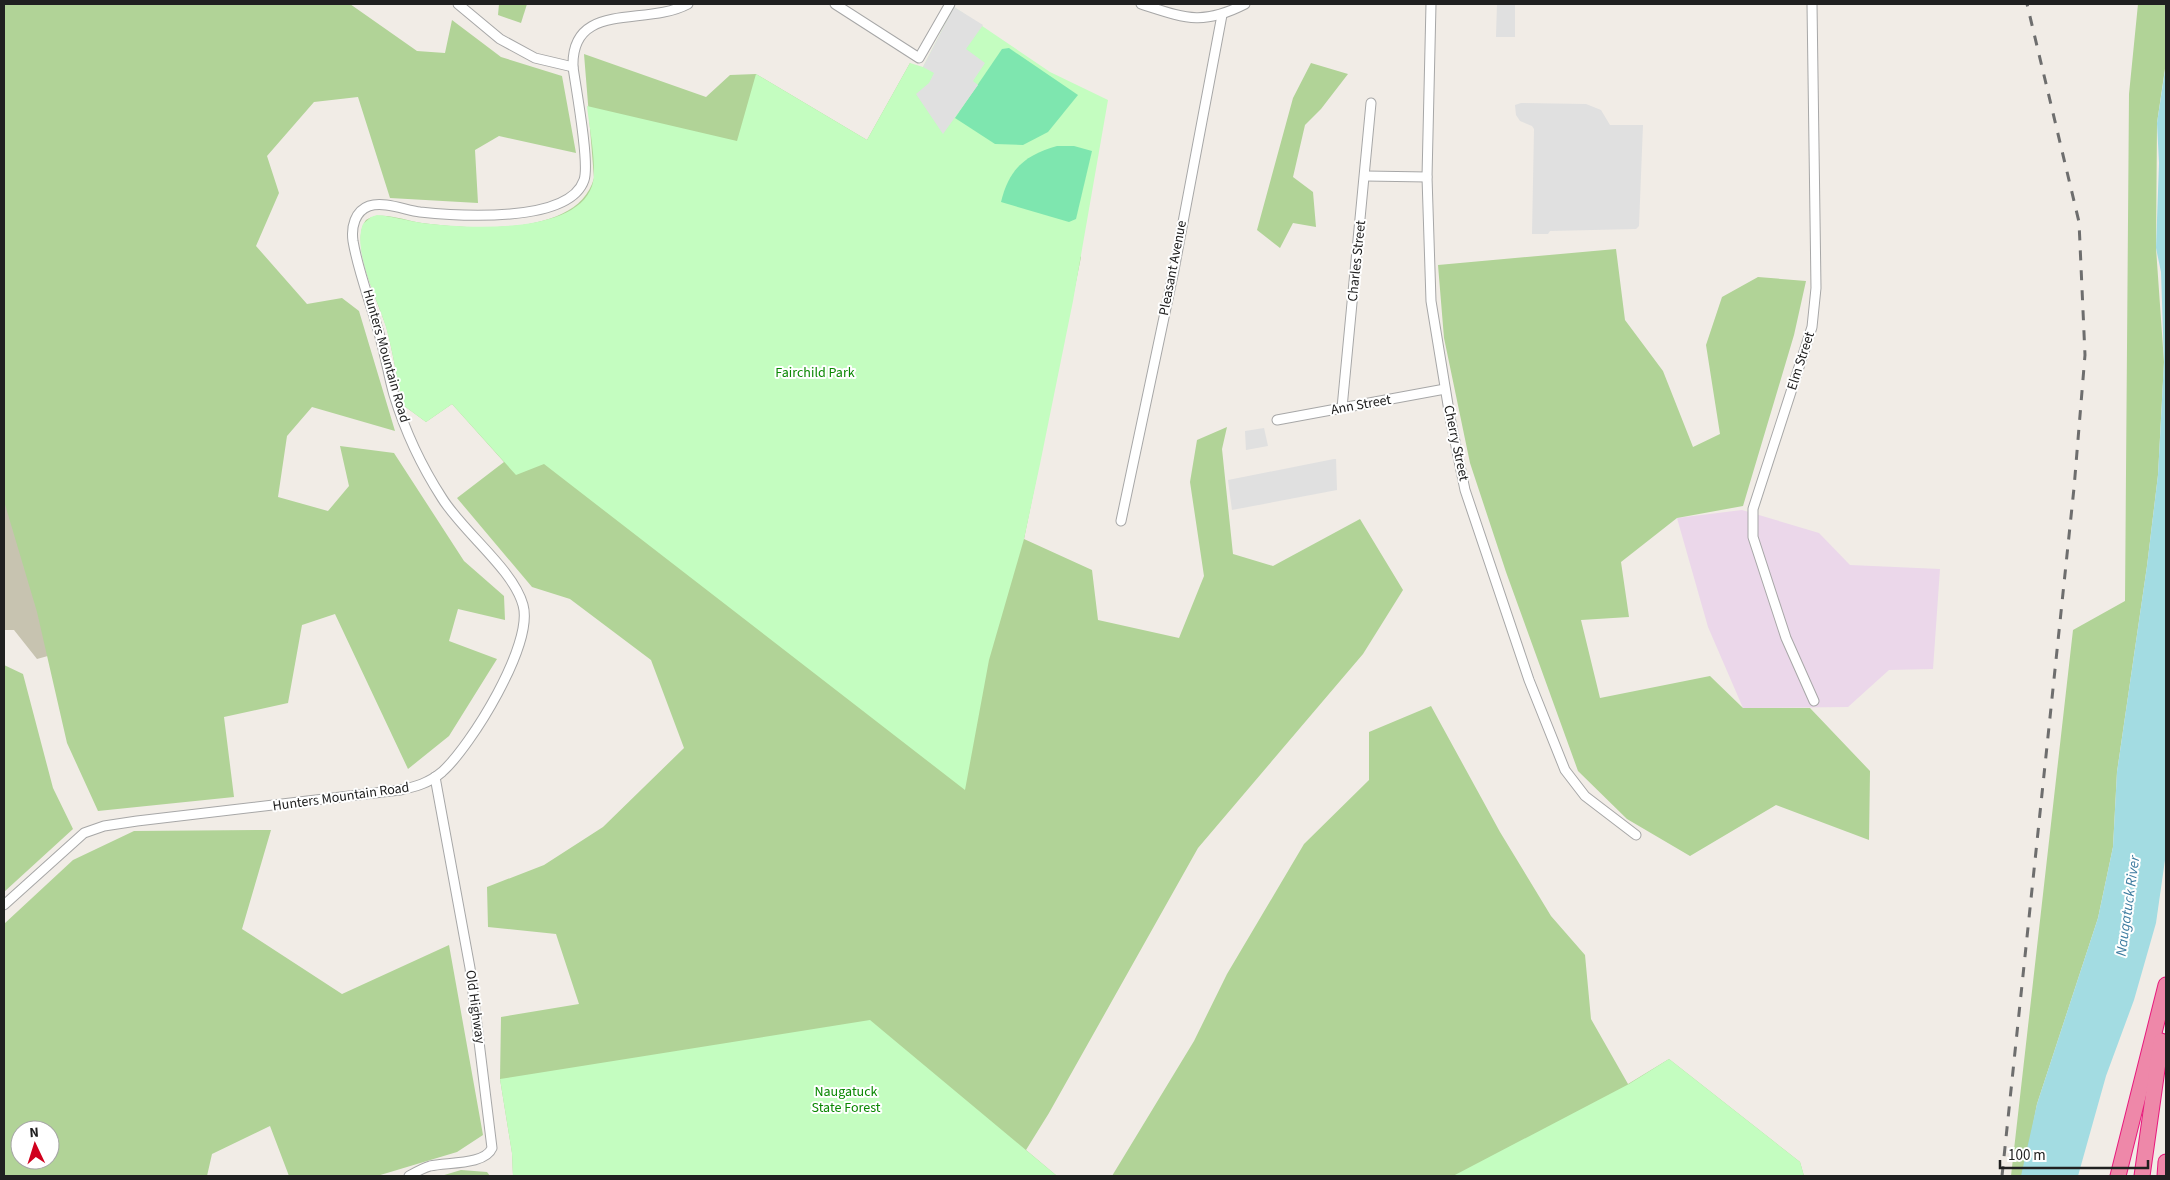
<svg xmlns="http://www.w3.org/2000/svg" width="2170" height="1180" viewBox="0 0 2170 1180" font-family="'Source Sans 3',sans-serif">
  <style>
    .industrial { fill: #ebd7ea }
    .construction { fill: #c7c3b0 }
    .forest { fill: #b1d397; fill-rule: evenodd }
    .park { fill: #c4fdc0 }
    .pitch { fill: #7ee6af }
    .parking { fill: #e0e0e0 }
    .water { fill: #a3dce2 }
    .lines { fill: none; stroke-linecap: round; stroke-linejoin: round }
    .minor-casing { stroke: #a7a7a7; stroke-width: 11 }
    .motorway-casing { stroke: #e8197d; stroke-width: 17 }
    .minor { stroke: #fff; stroke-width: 9 }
    .motorway { stroke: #ee88a9; stroke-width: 15 }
    .rail { stroke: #6e6e6e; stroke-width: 3; stroke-dasharray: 10 10; stroke-linecap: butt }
    .labels { text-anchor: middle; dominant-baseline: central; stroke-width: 4; stroke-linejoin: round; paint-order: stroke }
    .street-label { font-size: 14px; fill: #202020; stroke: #fff }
    .park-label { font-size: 14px; fill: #0b8803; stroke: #fff }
    .water-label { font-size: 15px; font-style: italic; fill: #3c7b9f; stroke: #fff }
  </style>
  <rect width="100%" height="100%" fill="#f1ece6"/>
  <polygon class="industrial" points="1742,510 1819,533 1850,565 1940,569 1933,669 1889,670 1848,707 1743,708 1708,627 1677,518"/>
  <polygon class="construction" points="4,404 73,649 37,659 14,630 4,630"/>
  <g class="forest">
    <polygon points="4,4 350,4 417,51 445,53 452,20 501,57 562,76 576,153 499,136 475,150 478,203 390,198 358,97 314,102 267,156 279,193 256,246 307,304 342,298 359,311 395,431 312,407 287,436 278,497 328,511 349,486 340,446 394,453 464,561 504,596 505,620 458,609 449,641 497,659 449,736 408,769 335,614 302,625 288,703 224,717 234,797 98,811 67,743 37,612 4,501"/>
    <polygon points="499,4 527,4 521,23 498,15"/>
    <polygon points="2138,4 2166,4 2166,62 2157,123 2156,248 2164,362 2158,475 2147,566 2117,772 2113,847 2098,918 2037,1104 2023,1176 2011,1176 2073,630 2125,601 2129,94"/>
    <path d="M584,54L706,97L730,75L756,74L867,140L910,63L1081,257L1024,539L1092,570L1098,620L1179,638L1204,576L1190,482L1197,440L1227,427L1222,449L1233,554L1273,566L1360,519L1403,590L1363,654L1198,848L1049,1113L1026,1150L1057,1176H513L512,1153L500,1079L501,1017L579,1004L556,934L488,927L487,887L544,865L603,827L684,748L651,660L570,599L532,587L457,498L504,462L452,404L426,422L403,405C397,379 393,352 386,326C378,302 349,242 366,220C381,210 405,221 422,223C470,229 578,238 594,178Z"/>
    <polygon points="1311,63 1348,74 1321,109 1305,125 1293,177 1313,192 1316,227 1293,223 1280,248 1257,230 1293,98"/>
    <polygon points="1616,249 1625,320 1663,371 1693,447 1720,434 1706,345 1722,297 1758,277 1806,281 1794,335 1743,506 1677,518 1621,562 1629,617 1581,620 1600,698 1710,676 1743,708 1810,708 1870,771 1869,840 1776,805 1690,856 1627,819 1578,771 1506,572 1470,463 1444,338 1438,265"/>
    <polygon points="4,665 23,674 53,788 73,829 4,892"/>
    <polygon points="1431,706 1500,832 1551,916 1585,955 1591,1019 1628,1084 1669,1059 1800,1162 1804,1176 1112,1176 1194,1041 1227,974 1304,844 1369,780 1369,732"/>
    <path d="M271,830L242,929L342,994L449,945L483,1135L457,1152L377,1176H289L270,1126L212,1154L207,1176H4V924L73,860L134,831ZM20,1130H50V1160H20Z"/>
    <polygon points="461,1170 487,1172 490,1176 441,1176"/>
  </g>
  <g class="park">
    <path d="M954,7L1050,72L1108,100L1073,301L1040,464L1024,539L989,660L965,790L544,464L516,475L452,404L426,422L403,405C397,379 393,352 386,327C378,300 352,251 363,224L371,217L377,215C392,216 407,221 422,223C463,228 575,236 592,186C598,169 589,126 587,106L737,141L756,74L867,140L910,63L923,67Z"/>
    <polygon points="870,1020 1057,1176 513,1176 512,1153 500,1079"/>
    <polygon points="1669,1059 1800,1162 1804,1176 1453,1176 1629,1084"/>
  </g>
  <g class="pitch">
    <polygon points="1009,48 1078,95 1048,132 1023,145 995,144 955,118 1002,49"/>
    <path d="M1057,146H1074L1092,151L1076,219L1069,222L1001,202C1009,169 1025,155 1057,146Z"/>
  </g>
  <g class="parking">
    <polygon points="1497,4 1515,4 1515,37 1496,37"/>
    <polygon points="954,7 983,25 966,49 985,63 973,81 978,85 943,134 916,94 929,83 934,73 923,67"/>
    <polygon points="1521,103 1586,104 1601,110 1610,125 1643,125 1639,226 1636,229 1550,231 1548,234 1532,234 1534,129 1532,126 1520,121 1516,115 1515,105"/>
    <polygon points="1264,428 1268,446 1246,450 1245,431"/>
    <polygon points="1334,459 1336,459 1337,490 1232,510 1228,480"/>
  </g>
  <polygon class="water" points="2166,64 2166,853 2156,923 2134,1000 2106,1076 2078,1176 2021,1176 2037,1104 2098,918 2113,847 2117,772 2147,566 2158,475 2164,362 2161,272 2156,248 2159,163 2157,123"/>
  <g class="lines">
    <defs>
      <g id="minor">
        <polyline points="458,4 500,39 535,58 573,67"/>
        <polyline points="835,4 919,58 950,4"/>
        <path d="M1141,4C1185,18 1202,26 1245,4"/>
        <polyline points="1431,4 1427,177 1431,301 1450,417 1465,490 1529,680 1565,770 1585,796 1636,835"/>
        <polyline points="1812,4 1816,288 1812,327 1753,509 1753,537 1786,638 1814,701"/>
        <polyline points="1366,176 1427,177"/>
        <polyline points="1342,408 1371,103"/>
        <polyline points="1277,420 1445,389"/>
        <polyline points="1121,521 1174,270 1222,15"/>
        <path d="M4,905L84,833L104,826L137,821L400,790C415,787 429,783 442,772C471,746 534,644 523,605C513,569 463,532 442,498C422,467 405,431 394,395C388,374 385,352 378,330C370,301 358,271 353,241C351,227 355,211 369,206C384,201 405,210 420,212C457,216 569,224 584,180C590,163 576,89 573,67C571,0 645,27 688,4"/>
        <path d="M409,1176C416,1172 423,1168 430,1166C447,1162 485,1165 492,1148L470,968L435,777"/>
      </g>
      <g id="motorway">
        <polyline points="2118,1176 2166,985"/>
        <polyline points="2142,1176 2161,1041"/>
        <polyline points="2165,1176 2166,1162"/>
      </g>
    </defs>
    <use href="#minor" class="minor-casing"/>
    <use href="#motorway" class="motorway-casing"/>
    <use href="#minor" class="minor"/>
    <use href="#motorway" class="motorway"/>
    <polyline class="rail" points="2002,1176 2074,488 2085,355 2079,222 2027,4"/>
  </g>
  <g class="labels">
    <g class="street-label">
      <text transform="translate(1357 261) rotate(-84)">Charles Street</text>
      <text transform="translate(1173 268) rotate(-79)">Pleasant Avenue</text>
      <text transform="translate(386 356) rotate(74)">Hunters Mountain Road</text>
      <text transform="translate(1801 361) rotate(-72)">Elm Street</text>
      <text transform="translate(1361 405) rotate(-10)">Ann Street</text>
      <text transform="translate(1456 443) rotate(78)">Cherry Street</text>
      <text transform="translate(341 797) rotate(-8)">Hunters Mountain Road</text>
      <text transform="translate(475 1007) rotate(82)">Old Highway</text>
    </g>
    <g class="park-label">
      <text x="815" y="373">Fairchild Park</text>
      <text x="846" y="1092">Naugatuck<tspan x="846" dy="16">State Forest</tspan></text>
    </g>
    <g class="water-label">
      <text transform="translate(2128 906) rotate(-82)">Naugatuck River</text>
    </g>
  </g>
  <rect width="2170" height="1180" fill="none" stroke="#202020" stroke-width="10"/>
  <g transform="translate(35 1145) rotate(356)"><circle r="24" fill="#ffffff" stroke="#a6a6a6"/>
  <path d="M0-4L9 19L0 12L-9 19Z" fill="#d0001d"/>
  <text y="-8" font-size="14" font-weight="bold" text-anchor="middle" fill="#202020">N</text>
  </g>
  <path d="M2000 1160v8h148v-8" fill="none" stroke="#202020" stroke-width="2.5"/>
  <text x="2008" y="1160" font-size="15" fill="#202020" stroke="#ffffff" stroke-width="4" paint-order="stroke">100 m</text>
</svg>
